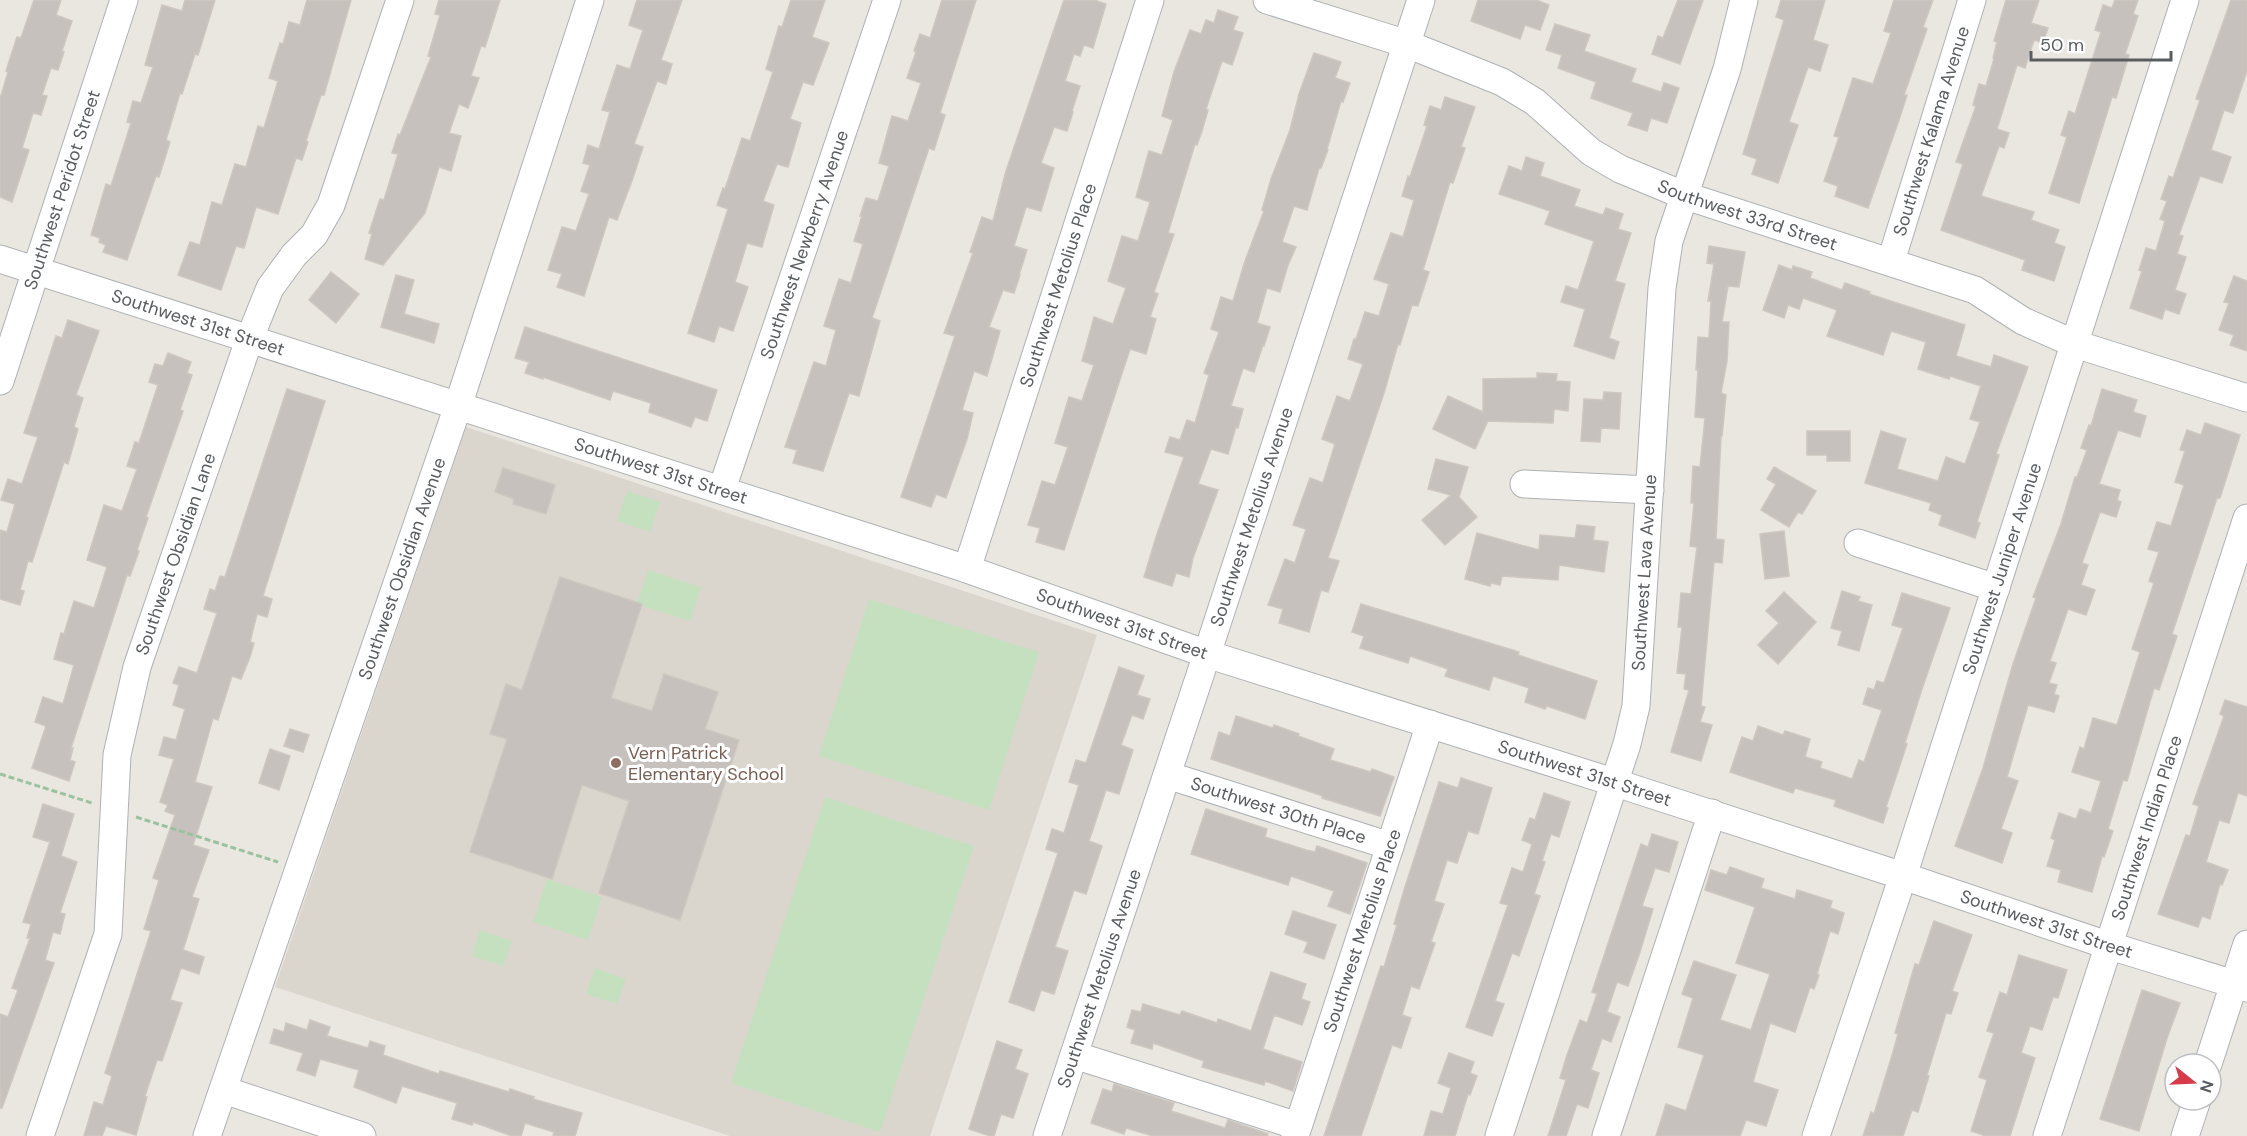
<svg xmlns="http://www.w3.org/2000/svg" width="2247" height="1136" viewBox="0 0 2247 1136" font-family="'DM Sans',sans-serif">
  <style>
    .education { fill: #dad6ce }
    .green { fill: #c4e0be }
    .building { fill: #c6c1bd; stroke: #cec7bf; stroke-width: 1.5 }
    .lines { fill: none; stroke-linecap: round; stroke-linejoin: round }
    .minor-casing { stroke: #aeb2b5; stroke-width: 29 }
    .path { stroke: #9ac29e; stroke-width: 3; stroke-dasharray: 6 3; stroke-linecap: butt }
    .minor { stroke: #fff; stroke-width: 27 }
    .education-dot { fill: #8d6e63; stroke: #fff; stroke-width: 2 }
    .labels { text-anchor: middle; dominant-baseline: central; stroke-width: 6; stroke-linejoin: round; paint-order: stroke }
    .street-label { font-size: 18px; fill: #595d60; stroke: #fff }
    .education-label { font-size: 18px; fill: #785e54; stroke: #fff; text-anchor: start }
  </style>
  <rect width="100%" height="100%" fill="#eae6e0"/>
  <polygon class="education" points="466,427 1097,635 930,1136 730,1136 275,987"/>
  <g class="green">
    <polygon points="627,491 660,502 650,532 617,521"/>
    <polygon points="648,570 701,587 690,621 637,604"/>
    <polygon points="869,599 1039,652 989,810 819,756"/>
    <polygon points="825,797 974,846 880,1132 731,1083"/>
    <polygon points="547,879 602,897 588,940 533,922"/>
    <polygon points="480,930 512,941 503,966 472,956"/>
    <polygon points="595,968 626,979 617,1004 586,994"/>
  </g>
  <g class="building">
    <polygon points="34,0 61,0 56,15 72,21 62,51 64,52 58,70 51,68 42,95 47,96 41,115 33,113 22,148 29,150 12,202 0,197 0,99 8,72 6,71 17,37 21,38"/>
    <polygon points="185,0 215,0 198,55 195,54 182,94 180,93 166,140 170,142 159,177 156,176 127,260 103,252 106,245 99,242 100,238 91,235 106,184 111,186 131,123 127,122 133,101 141,103 153,67 145,65 162,5 182,11"/>
    <polygon points="307,0 351,0 324,95 321,95 306,141 308,142 302,160 296,158 278,214 256,207 244,248 236,246 221,290 178,275 190,242 200,245 212,202 222,205 235,164 246,167 258,126 264,128 278,81 269,78 280,43 283,44 289,22 300,25"/>
    <polygon points="439,0 500,0 485,47 481,46 471,76 479,78 468,108 459,104 449,133 461,136 451,171 439,167 425,213 383,265 365,259 372,234 369,233 380,199 384,200 398,154 392,153 398,134 400,135 431,57 428,56 440,15 435,14"/>
    <polygon points="637,0 682,0 661,60 672,64 666,84 657,81 634,144 643,147 633,178 617,220 609,217 584,296 557,287 562,274 548,270 562,227 576,231 589,194 581,191 590,165 583,163 588,145 599,149 610,112 602,110 617,65 630,69 643,30 629,25"/>
    <polygon points="791,0 825,0 812,37 829,43 813,85 803,82 790,119 801,123 788,167 777,164 763,201 774,205 762,247 747,243 735,282 748,287 733,331 719,326 714,342 688,333 728,209 717,205 723,188 725,189 742,138 750,141 773,72 766,69 779,26 782,27"/>
    <polygon points="942,0 976,0 940,113 945,115 934,150 929,148 872,318 880,321 859,396 849,393 823,471 793,463 797,450 785,447 814,362 826,366 836,330 824,326 839,279 851,283 863,244 854,241 862,216 860,216 866,198 878,201 889,166 879,163 892,116 908,121 921,83 907,78 916,52 914,51 920,34 930,38"/>
    <polygon points="1064,0 1094,0 1106,4 1093,48 1084,45 1080,56 1074,54 1065,81 1080,86 1072,111 1073,112 1067,131 1054,127 1041,163 1054,168 1041,211 1026,207 1014,246 1027,250 1019,275 1020,275 1014,293 1003,290 989,327 1000,331 987,376 974,371 962,410 973,413 967,439 946,498 936,494 931,507 901,497 955,336 944,333 973,253 970,252 982,217 993,221 1006,171"/>
    <polygon points="1478,0 1536,0 1549,5 1540,30 1525,25 1520,39 1471,21"/>
    <polygon points="1678,0 1703,0 1680,64 1652,54 1658,36 1663,38"/>
    <polygon points="1781,0 1825,0 1813,40 1828,45 1820,71 1808,67 1789,122 1798,125 1778,183 1752,174 1757,159 1743,154 1784,20 1776,17"/>
    <polygon points="1894,0 1933,0 1923,27 1927,29 1904,95 1907,95 1899,120 1868,208 1835,196 1838,186 1824,181 1839,137 1834,136 1853,78 1873,84 1891,33 1884,31"/>
    <polygon points="2006,0 2039,0 2031,23 2048,28 2043,43 2034,40 2025,68 2017,65 1997,129 2009,133 2004,148 1999,146 1981,196 2034,212 2031,220 2059,230 2054,243 2065,247 2054,281 2022,270 2025,260 1941,230 1963,164 1956,162 1976,106 1973,105 1979,84 1986,86 1994,59 1993,58 1997,42 1994,41"/>
    <polygon points="2115,0 2138,0 2133,14 2138,16 2125,54 2129,55 2116,98 2112,97 2079,203 2049,193 2067,137 2061,135 2069,111 2075,114 2101,32 2095,30 2103,5 2112,8"/>
    <polygon points="2231,0 2247,0 2247,71 2233,113 2224,110 2211,150 2231,157 2222,183 2200,176 2179,235 2183,236 2177,254 2186,257 2175,290 2186,294 2179,314 2165,309 2162,319 2130,308 2142,271 2139,270 2146,248 2156,251 2165,221 2160,219 2167,201 2161,199 2169,176 2173,178 2200,100 2196,99"/>
    <polygon points="1218,10 1238,17 1233,30 1243,33 1232,65 1222,61 1206,109 1208,110 1202,131 1197,145 1195,144 1168,233 1174,234 1154,292 1158,294 1150,317 1156,319 1146,354 1130,349 1064,550 1036,542 1040,528 1028,525 1042,481 1055,485 1068,447 1055,443 1069,397 1082,401 1094,365 1082,361 1094,317 1113,324 1126,288 1108,281 1122,236 1138,241 1150,202 1136,197 1149,151 1162,155 1173,120 1162,116 1174,72 1190,30 1201,34 1206,20 1214,23"/>
    <polygon points="1555,24 1590,35 1584,51 1636,69 1631,82 1661,92 1664,83 1679,88 1667,123 1651,118 1647,131 1628,125 1633,113 1591,98 1596,82 1558,68 1562,55 1546,50"/>
    <polygon points="1314,53 1341,62 1335,78 1350,83 1343,102 1341,101 1327,149 1328,150 1321,168 1319,168 1307,210 1294,206 1282,242 1296,247 1288,265 1280,292 1267,288 1257,323 1270,327 1264,346 1263,345 1254,372 1243,368 1231,406 1243,409 1238,428 1236,427 1228,454 1211,449 1198,484 1218,490 1193,558 1189,577 1176,573 1172,586 1144,577 1156,537 1184,457 1165,452 1170,437 1180,440 1187,420 1195,423 1209,375 1204,373 1219,332 1211,329 1221,297 1233,301 1245,261 1264,211 1262,210 1271,179 1290,130 1299,94"/>
    <polygon points="1445,97 1475,107 1461,147 1465,148 1453,183 1450,182 1423,270 1429,272 1418,306 1412,305 1400,345 1398,344 1384,393 1328,558 1339,561 1328,592 1321,590 1309,632 1279,623 1283,609 1268,605 1285,559 1295,563 1306,529 1293,525 1310,478 1323,483 1335,444 1322,439 1337,396 1350,401 1363,364 1348,359 1354,339 1356,339 1365,312 1379,316 1389,284 1374,279 1391,233 1403,237 1414,200 1402,196 1408,176 1410,177 1427,126 1424,125 1430,106 1441,110"/>
    <polygon points="1526,157 1544,163 1540,176 1580,190 1574,206 1603,215 1606,208 1623,214 1618,229 1631,233 1615,281 1625,284 1609,338 1619,342 1614,359 1574,346 1585,309 1561,302 1566,286 1578,290 1594,241 1545,224 1550,211 1499,194 1509,166 1522,171"/>
    <polygon points="1709,246 1745,252 1739,287 1728,286 1722,322 1729,322 1727,361 1721,393 1726,395 1722,436 1721,436 1716,539 1724,540 1722,563 1714,562 1701,706 1705,707 1700,722 1712,725 1701,761 1671,752 1689,690 1684,689 1686,674 1677,673 1682,627 1678,627 1681,593 1691,594 1697,547 1690,546 1694,503 1691,503 1693,466 1700,467 1705,418 1695,417 1698,370 1696,370 1698,337 1709,338 1711,301 1708,301 1714,264 1707,263"/>
    <polygon points="1779,265 1792,270 1793,266 1812,272 1810,278 1842,290 1845,283 1870,292 1869,294 1965,325 1956,356 1991,367 1994,355 2028,367 1996,454 1999,455 1977,522 1980,523 1975,538 1939,525 1942,515 1929,510 1931,503 1865,483 1881,431 1906,439 1897,469 1938,481 1946,457 1965,464 1980,422 1970,419 1981,386 1950,376 1949,379 1918,369 1926,342 1891,331 1883,355 1827,336 1837,310 1803,298 1799,309 1788,305 1784,318 1763,310"/>
    <polygon points="331,272 359,294 336,323 309,300"/>
    <polygon points="396,275 414,280 404,314 439,324 434,343 381,327"/>
    <polygon points="2234,276 2247,281 2247,351 2230,345 2234,335 2219,330 2229,303 2224,302"/>
    <polygon points="68,320 99,331 76,395 83,398 74,427 78,429 68,464 64,462 32,562 28,561 20,590 24,591 20,605 0,599 0,530 7,532 15,504 1,500 8,479 22,484 38,437 24,433 56,336 62,338"/>
    <polygon points="525,327 717,390 707,421 695,417 691,427 649,412 651,403 613,391 610,400 543,377 543,379 525,373 529,362 515,358"/>
    <polygon points="168,353 191,362 187,373 192,375 180,410 183,411 146,517 148,518 137,550 139,551 130,576 127,575 71,748 73,748 70,760 75,762 69,781 32,768 46,726 35,722 43,697 63,704 74,665 54,659 61,633 64,634 74,601 94,608 107,567 87,560 104,505 122,511 137,469 127,466 135,442 139,443 158,385 149,382 155,364 163,366"/>
    <polygon points="1537,373 1557,374 1556,381 1570,382 1568,411 1554,409 1553,423 1488,421 1475,449 1433,429 1448,396 1483,412 1483,379 1537,378"/>
    <polygon points="287,389 325,401 265,589 263,596 272,599 267,617 257,614 250,642 254,643 250,657 241,679 232,676 218,720 213,718 195,782 212,787 193,845 209,850 192,897 199,899 183,950 204,957 199,974 181,968 170,1000 182,1003 162,1061 157,1060 145,1096 147,1097 136,1135 106,1126 102,1136 84,1136 94,1102 103,1105 112,1076 105,1073 151,931 144,929 159,880 153,878 175,815 165,811 168,805 160,802 174,759 159,755 164,737 176,740 185,709 173,705 179,685 173,683 179,667 197,673 217,613 204,609 210,589 215,591 220,576 225,577"/>
    <polygon points="2102,389 2137,400 2133,412 2146,416 2140,437 2118,430 2099,484 2120,490 2117,500 2121,502 2116,517 2100,512 2082,563 2088,565 2081,585 2095,590 2086,615 2068,609 2050,661 2056,663 2049,683 2057,685 2054,694 2059,696 2054,712 2028,705 2007,777 2018,781 2001,829 2012,833 2002,863 1955,846 1983,768 2013,664 2036,598 2033,597 2061,524 2075,477 2077,477 2087,450 2081,448 2089,425 2091,426"/>
    <polygon points="1604,392 1621,393 1619,429 1601,428 1600,442 1581,441 1584,399 1603,400"/>
    <polygon points="2205,423 2240,435 2220,498 2217,498 2172,634 2177,636 2159,690 2154,688 2127,781 2123,780 2108,829 2113,831 2104,857 2102,856 2092,892 2058,882 2061,870 2047,866 2055,840 2051,838 2059,813 2076,819 2080,809 2091,813 2101,781 2072,772 2080,747 2084,749 2093,718 2117,725 2140,652 2132,649 2154,583 2149,581 2159,552 2148,549 2157,522 2171,526 2184,485 2175,482 2185,451 2180,450 2187,430 2201,435"/>
    <polygon points="1807,431 1850,431 1850,461 1827,461 1827,455 1807,455"/>
    <polygon points="1436,459 1468,467 1459,497 1477,517 1445,545 1422,520 1451,495 1428,489"/>
    <polygon points="1774,467 1816,491 1802,514 1798,512 1789,527 1761,510 1776,484 1767,479"/>
    <polygon points="503,468 555,485 546,514 513,504 514,499 495,492"/>
    <polygon points="1577,525 1595,527 1593,540 1608,542 1604,572 1559,565 1558,580 1502,576 1500,585 1491,583 1490,586 1465,579 1477,533 1539,550 1540,535 1575,538"/>
    <polygon points="1784,531 1789,576 1765,579 1760,534"/>
    <polygon points="560,577 642,604 611,698 652,711 664,674 718,692 705,729 739,740 680,920 599,893 629,801 582,785 552,879 470,852 507,739 490,734 506,684 522,690"/>
    <polygon points="1842,591 1860,597 1858,601 1872,605 1859,651 1838,645 1842,631 1831,628"/>
    <polygon points="1784,592 1816,622 1778,664 1758,645 1779,623 1766,611"/>
    <polygon points="1902,593 1950,608 1922,689 1905,743 1907,744 1886,807 1888,808 1883,823 1834,806 1836,800 1795,788 1793,793 1730,772 1742,737 1753,741 1758,726 1783,735 1785,731 1810,739 1805,757 1822,762 1820,768 1852,779 1859,760 1864,762 1882,710 1863,704 1868,688 1874,690 1877,681 1884,683 1903,628 1892,625"/>
    <polygon points="1361,604 1519,652 1518,655 1597,681 1585,719 1547,706 1545,709 1525,702 1529,688 1493,676 1489,690 1445,676 1448,669 1410,656 1408,663 1360,648 1364,636 1352,632"/>
    <polygon points="1119,667 1144,676 1137,695 1150,699 1143,719 1132,715 1121,745 1133,750 1119,794 1106,790 1089,841 1102,846 1086,894 1074,890 1055,947 1068,951 1054,994 1041,990 1034,1011 1009,1002 1058,853 1046,849 1052,829 1064,833 1079,785 1069,782 1076,760 1086,763"/>
    <polygon points="2225,700 2247,707 2247,796 2238,793 2229,823 2219,820 2206,862 2228,870 2222,885 2220,884 2210,919 2202,916 2198,927 2158,914 2186,835 2190,836 2199,806 2193,804 2224,716 2220,714"/>
    <polygon points="1236,716 1273,728 1274,725 1299,734 1298,736 1334,749 1330,760 1371,772 1372,769 1394,777 1380,816 1322,798 1323,796 1211,759 1219,732 1230,736"/>
    <polygon points="290,729 309,735 303,752 284,746"/>
    <polygon points="270,749 290,756 279,790 259,783"/>
    <polygon points="1461,778 1492,788 1478,834 1468,831 1457,863 1447,860 1434,901 1444,904 1431,942 1435,943 1419,989 1411,986 1402,1015 1411,1018 1401,1048 1392,1045 1361,1136 1324,1136 1381,966 1384,967 1397,925 1394,924 1405,887 1439,782 1458,788"/>
    <polygon points="1544,793 1570,802 1559,837 1551,834 1542,861 1545,862 1534,894 1540,896 1519,956 1512,953 1495,1001 1504,1004 1492,1036 1466,1027 1508,905 1500,903 1512,868 1523,872 1532,844 1522,840 1530,818 1535,820"/>
    <polygon points="43,804 74,814 61,856 77,862 60,913 65,914 60,934 53,932 45,960 54,963 2,1108 0,1108 0,1014 8,1017 18,990 12,988 30,938 27,938 31,924 23,922 50,842 33,837"/>
    <polygon points="1206,809 1267,829 1265,837 1306,850 1315,852 1317,846 1367,863 1350,914 1328,906 1334,891 1291,876 1288,885 1191,854"/>
    <polygon points="1652,834 1678,842 1669,872 1655,868 1642,906 1653,909 1640,952 1628,986 1617,982 1607,1012 1620,1017 1611,1042 1602,1038 1591,1070 1599,1073 1588,1108 1577,1104 1566,1136 1548,1136 1566,1080 1560,1078 1567,1055 1580,1020 1587,1023 1597,994 1592,992 1641,844 1648,847"/>
    <polygon points="1730,867 1764,879 1761,888 1795,899 1797,890 1832,901 1830,908 1844,913 1838,934 1830,931 1817,974 1819,975 1814,989 1810,987 1795,1032 1770,1023 1753,1082 1778,1090 1766,1126 1746,1120 1740,1136 1656,1136 1666,1104 1686,1111 1704,1055 1678,1047 1693,998 1682,994 1694,961 1736,975 1720,1020 1751,1030 1770,974 1736,963 1755,907 1705,890 1711,870 1727,875"/>
    <polygon points="1293,911 1336,925 1324,959 1304,952 1308,942 1285,934"/>
    <polygon points="1934,921 1972,935 1952,991 1958,993 1951,1014 1946,1013 1927,1075 1929,1076 1918,1112 1912,1110 1903,1136 1863,1136 1871,1112 1874,1114 1893,1052 1898,1034 1895,1033 1915,964 1919,965"/>
    <polygon points="2019,955 2067,970 2058,998 2053,997 2042,1030 2030,1026 2021,1053 2035,1058 2010,1136 1986,1136 1971,1131 1987,1080 1979,1077 1994,1033 1987,1031 2000,992 2007,995"/>
    <polygon points="1271,972 1306,984 1301,999 1310,1002 1302,1025 1274,1015 1263,1049 1302,1062 1293,1091 1265,1081 1264,1085 1202,1067 1204,1061 1153,1043 1152,1049 1131,1043 1135,1030 1127,1027 1132,1010 1141,1012 1143,1004 1180,1015 1182,1011 1217,1023 1218,1019 1251,1031"/>
    <polygon points="2142,990 2180,1003 2167,1038 2139,1131 2100,1119"/>
    <polygon points="310,1020 330,1027 327,1036 368,1048 370,1041 385,1046 383,1055 439,1074 440,1071 509,1092 510,1089 534,1097 533,1099 582,1113 575,1136 553,1136 554,1132 525,1123 521,1136 512,1136 473,1122 472,1125 452,1119 457,1103 402,1086 396,1103 354,1087 359,1070 320,1059 315,1076 297,1070 303,1053 270,1043 274,1029 284,1032 286,1023 307,1030"/>
    <polygon points="997,1041 1022,1050 1015,1069 1028,1074 1013,1118 1001,1114 994,1136 990,1136 969,1129"/>
    <polygon points="1449,1053 1474,1062 1470,1073 1477,1076 1470,1095 1468,1094 1455,1136 1424,1136 1431,1111 1443,1114 1451,1088 1438,1083"/>
    <polygon points="1114,1084 1174,1103 1171,1111 1225,1128 1228,1120 1268,1134 1267,1136 1153,1136 1126,1128 1124,1134 1091,1123 1103,1089 1112,1092"/>
  </g>
  <g class="lines">
    <defs>
      <g id="minor">
        <path id="s1" d="M1267,0L1407,44L1502,82L1535,102L1591,152L1620,169L1683,195L1975,290L2023,321L2075,344L2247,398"/>
        <path id="s2" d="M0,259L967,569L1207,654L1613,782L1903,876L2107,945L2247,988"/>
        <path id="s3" d="M1891,261L1972,0"/>
        <path id="s4" d="M0,381L124,0"/>
        <polyline points="1524,484 1650,490"/>
        <path id="s5" d="M722,489L887,0"/>
        <polyline points="1858,543 1996,588"/>
        <path id="s6" d="M967,569L1150,0"/>
        <path id="s7" d="M1167,775L1390,846"/>
        <polyline points="1074,1055 1298,1126"/>
        <polyline points="2208,1064 2247,944"/>
        <polyline points="224,1090 362,1136"/>
        <path id="s8" d="M40,1136L108,934L117,755L137,667L249,340L270,288L294,255L314,235L331,205L400,0"/>
        <path id="s9" d="M207,1136L458,406L590,0"/>
        <path id="s10" d="M1047,1136L1207,654L1421,0"/>
        <path id="s11" d="M1295,1136L1430,724"/>
        <path id="s12" d="M1499,1136L1627,744L1636,706L1662,288L1669,241L1727,69L1744,0"/>
        <polyline points="1606,1136 1712,813"/>
        <path id="s13" d="M1816,1136L1903,876L2185,0"/>
        <path id="s14" d="M2047,1136L2247,518"/>
        <polyline points="2185,1136 2197,1100"/>
      </g>
    </defs>
    <use href="#minor" class="minor-casing"/>
    <g class="path">
      <polyline points="0,774 92,803"/>
      <polyline points="136,817 278,862"/>
    </g>
    <use href="#minor" class="minor"/>
  </g>
  <circle class="education-dot" cx="616" cy="763" r="6"/>
  <g class="labels">
    <g class="street-label">
      <text stroke="none"><textPath href="#s3" startOffset="136">Southwest Kalama Avenue</textPath></text>
      <text stroke="none"><textPath href="#s4" startOffset="201">Southwest Peridot Street</textPath></text>
      <text stroke="none"><textPath href="#s1" startOffset="532">Southwest 33rd Street</textPath></text>
      <text stroke="none"><textPath href="#s5" startOffset="258">Southwest Newberry Avenue</textPath></text>
      <text stroke="none"><textPath href="#s6" startOffset="298">Southwest Metolius Place</textPath></text>
      <text stroke="none"><textPath href="#s2" startOffset="208">Southwest 31st Street</textPath></text>
      <text stroke="none"><textPath href="#s2" startOffset="694">Southwest 31st Street</textPath></text>
      <text stroke="none"><textPath href="#s10" startOffset="652">Southwest Metolius Avenue</textPath></text>
      <text stroke="none"><textPath href="#s8" startOffset="602">Southwest Obsidian Lane</textPath></text>
      <text stroke="none"><textPath href="#s9" startOffset="600">Southwest Obsidian Avenue</textPath></text>
      <text stroke="none"><textPath href="#s13" startOffset="597">Southwest Juniper Avenue</textPath></text>
      <text stroke="none"><textPath href="#s12" startOffset="585">Southwest Lava Avenue</textPath></text>
      <text stroke="none"><textPath href="#s2" startOffset="1180">Southwest 31st Street</textPath></text>
      <text stroke="none"><textPath href="#s2" startOffset="1666">Southwest 31st Street</textPath></text>
      <text stroke="none"><textPath href="#s7" startOffset="117">Southwest 30th Place</textPath></text>
      <text stroke="none"><textPath href="#s14" startOffset="324">Southwest Indian Place</textPath></text>
      <text stroke="none"><textPath href="#s2" startOffset="2152">Southwest 31st Street</textPath></text>
      <text stroke="none"><textPath href="#s11" startOffset="216">Southwest Metolius Place</textPath></text>
      <text stroke="none"><textPath href="#s10" startOffset="166">Southwest Metolius Avenue</textPath></text>
    </g>
    <g class="education-label">
      <text x="628" y="753">Vern Patrick<tspan x="628" dy="21">Elementary School</tspan></text>
    </g>
  </g>
  <g transform="translate(2193 1082) rotate(108)"><circle r="28" fill="#ffffff" stroke="#bdbebf" stroke-width="1.5"/>
  <path d="M0-4.5L10 22L0 15L-10 22Z" fill="#d73a48"/>
  <text y="-9" font-size="16" font-weight="bold" text-anchor="middle" fill="#595d60">N</text>
  </g>
  <path d="M2031 51v9h140v-9" fill="none" stroke="#595d60" stroke-width="3"/>
  <text x="2040" y="51" font-size="18" fill="#595d60" stroke="#ffffff" stroke-width="4.5" paint-order="stroke">50 m</text>
</svg>
